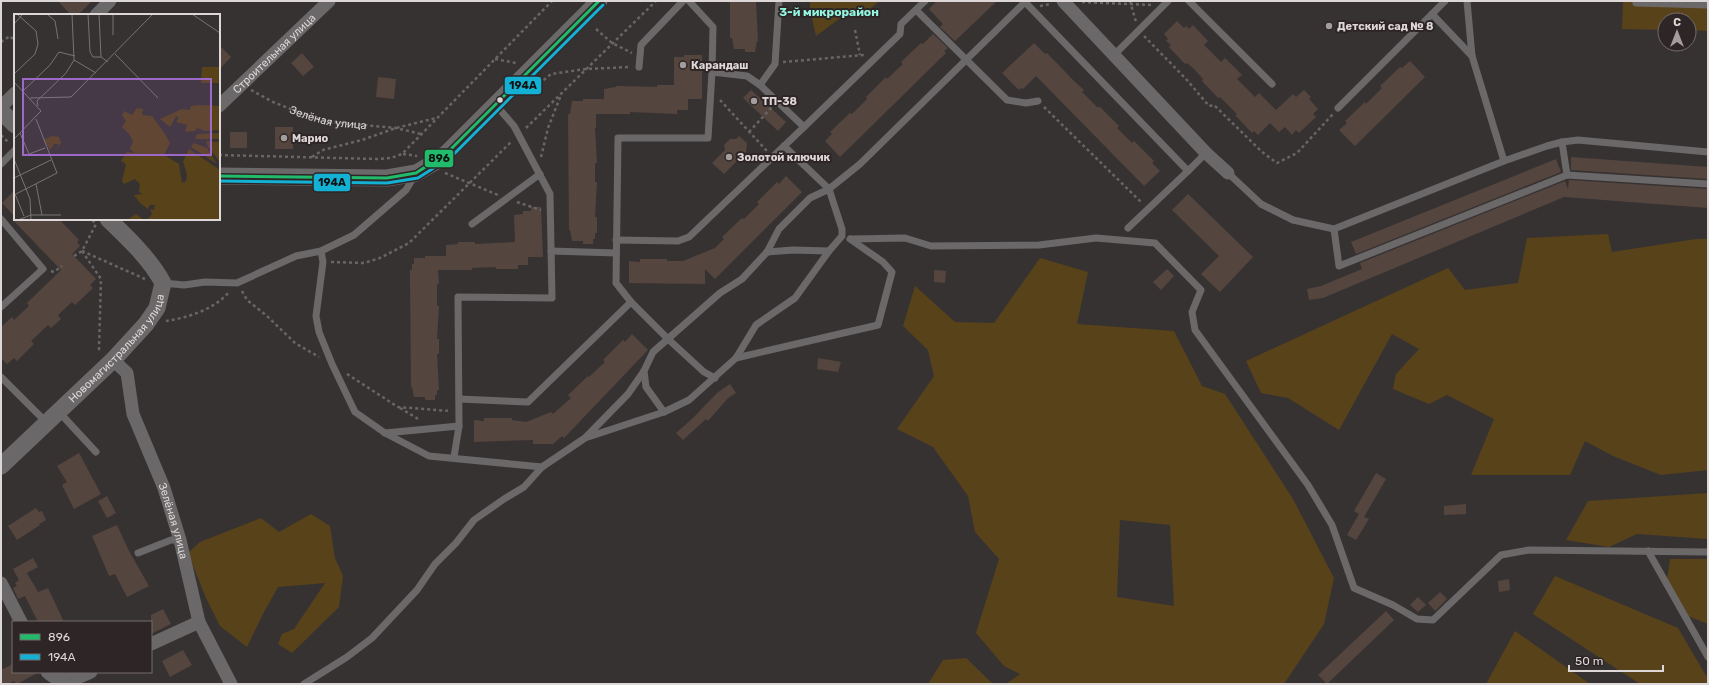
<svg xmlns="http://www.w3.org/2000/svg" width="1709" height="685" viewBox="0 0 1709 685" font-family="Rubik,sans-serif">
  <style>
    .green { fill: #584219; fill-rule: evenodd }
    .building { fill: #54453f }
    .lines { fill: none; stroke-linecap: round; stroke-linejoin: round }
    .path { stroke: #676666; stroke-width: 2.5; stroke-dasharray: 3 3; stroke-linecap: butt }
    .service { stroke: #6b6869; stroke-width: 7 }
    .minor { stroke: #6b6869; stroke-width: 13 }
    .tertiary { stroke: #6b6869; stroke-width: 17 }
    .bus-1-casing { stroke: #2e2626; stroke-width: 6 }
    .bus-2-casing { stroke: #2e2626; stroke-width: 6 }
    .bus-1 { stroke: #20bc6c; stroke-width: 3 }
    .bus-2 { stroke: #13b2d5; stroke-width: 3 }
    .poi-dot { fill: #a39d9d; stroke: #2e2626; stroke-width: 1.5 }
    .bus-dot { fill: #ddd7d7; stroke: #2e2626; stroke-width: 1.5 }
    .labels { text-anchor: middle; dominant-baseline: central; stroke-width: 4; stroke-linejoin: round; paint-order: stroke }
    .poi-label { font-size: 11px; font-weight: bold; fill: #ddd7d7; stroke: #2e2626; text-anchor: start }
    .street-label { font-size: 11px; fill: #ddd7d7; stroke: #2e2626 }
    .neighbourhood-label { font-size: 12px; font-weight: bold; fill: #92f6e0; stroke: #2e2626 }
    .inset-road { fill: none; stroke: #797474; stroke-width: 1 }
    .view { fill: #9d68c7; fill-opacity: 0.15; stroke: #9d68c7; stroke-width: 2 }
    .inset-edge { fill: none; stroke: #ddd7d7; stroke-width: 2 }
    .line-badge { stroke: #2e2626; stroke-width: 1.5 }
    .pale-badge-label { font-size: 11px; text-anchor: middle; font-weight: bold; fill: #111 }
  </style>
  <rect width="100%" height="100%" fill="#373232"/>
  <g class="green">
    <polygon points="810,1 879,1 864,14 851,10 816,36 810,9"/>
    <polygon points="1623,1 1708,1 1708,31 1689,30 1689,20 1665,20 1665,30 1622,29"/>
    <polygon points="1608,234 1612,252 1696,239 1708,239 1708,470 1661,475 1613,456 1585,441 1570,475 1471,475 1494,419 1447,395 1429,404 1393,389 1396,374 1419,349 1392,334 1339,430 1288,398 1261,393 1246,361 1448,268 1465,290 1518,283 1527,238"/>
    <path d="M1040,258L1088,272L1077,324L1174,331L1202,386L1225,394L1293,499L1334,578L1324,624L1284,684H1006L1020,674L1004,666L976,633L999,559L975,532L968,496L933,447L897,429L934,376L928,350L903,326L915,286L955,322L994,323ZM1120,520L1170,525L1174,606L1117,597Z"/>
    <polygon points="1708,493 1708,539 1637,534 1609,547 1566,540 1588,501"/>
    <polygon points="311,514 330,526 335,558 343,576 339,607 292,653 278,644 282,634 294,629 325,583 278,587 264,612 247,647 220,626 206,598 188,553 200,542 261,518 279,532"/>
    <polygon points="1670,559 1708,559 1708,624 1688,616 1667,580"/>
    <polygon points="1555,576 1678,628 1708,679 1708,684 1640,684 1533,614"/>
    <polygon points="1515,631 1590,684 1486,684"/>
    <polygon points="966,658 993,684 928,684 943,660"/>
  </g>
  <g class="building">
    <polygon points="58,1 92,1 78,15 71,15"/>
    <polygon points="730,1 756,1 758,41 757,41 755,52 745,52 745,49 734,49 732,38 730,38"/>
    <polygon points="937,1 997,1 955,41 940,27 943,24 929,9"/>
    <polygon points="1177,21 1184,28 1186,26 1189,29 1193,25 1208,41 1204,45 1221,62 1225,58 1242,75 1237,79 1255,97 1259,93 1276,110 1293,94 1296,97 1304,90 1311,97 1309,99 1318,109 1313,114 1316,117 1299,133 1296,130 1292,135 1285,127 1279,132 1270,123 1258,135 1254,131 1252,133 1235,115 1237,114 1220,97 1218,98 1202,81 1203,79 1195,70 1187,63 1185,64 1169,47 1171,45 1166,41 1168,39 1164,34"/>
    <polygon points="933,34 948,48 944,51 946,53 840,157 825,141 832,134 830,132 850,113 852,114 867,99 866,97 886,77 887,79 903,64 901,62 921,43 923,44"/>
    <polygon points="1034,43 1045,54 1047,53 1074,81 1084,90 1082,92 1098,108 1099,106 1119,126 1117,128 1132,143 1134,141 1154,161 1152,163 1160,171 1144,186 1036,76 1023,89 1021,88 1019,90 1002,73"/>
    <polygon points="219,45 231,57 219,70"/>
    <polygon points="302,53 314,67 303,76 291,63"/>
    <polygon points="684,55 702,55 702,99 688,99 688,110 677,110 677,114 630,112 630,114 596,114 596,128 595,128 597,163 595,163 595,182 597,182 595,217 597,217 597,233 595,233 595,239 593,239 593,244 583,244 583,241 572,241 570,230 569,230 568,114 570,114 572,101 583,101 583,99 604,99 604,89 616,87 616,86 657,87 657,85 674,85 674,57 684,57"/>
    <polygon points="1410,61 1425,77 1355,146 1339,130 1347,123 1345,121 1365,102 1366,104 1382,88 1380,86 1400,67 1402,68"/>
    <polygon points="378,77 396,79 394,99 376,97"/>
    <polygon points="751,90 786,122 778,131 743,98"/>
    <rect x="275" y="127" width="18" height="22"/>
    <rect x="230" y="132" width="17" height="16"/>
    <polygon points="739,136 747,143 746,152 724,174 712,163 725,150 724,145 730,139 736,139"/>
    <polygon points="1571,157 1708,167 1708,179 1571,170"/>
    <polygon points="1556,159 1561,172 1356,254 1351,242"/>
    <polygon points="786,176 802,192 715,279 705,269 705,284 629,283 629,261 640,262 640,259 667,259 667,261 683,261 715,248 724,239 722,237 742,218 744,219 759,204 757,202 777,182 779,184"/>
    <polygon points="1569,180 1708,189 1708,208 1564,197 1323,298 1309,300 1307,289 1321,286 1362,269 1360,263 1565,181 1568,189"/>
    <polygon points="15,190 15,217 2,203"/>
    <polygon points="1188,194 1253,257 1220,292 1201,274 1219,256 1172,210"/>
    <polygon points="531,207 541,207 543,257 528,257 528,265 518,265 518,269 496,269 496,267 472,268 472,270 438,270 439,284 437,284 437,306 439,306 437,339 439,339 439,354 437,354 439,390 437,390 437,395 435,395 435,400 425,400 425,397 414,397 412,387 411,387 410,282 410,270 412,270 412,264 414,264 414,258 425,258 425,256 446,256 446,245 458,244 458,242 475,242 475,244 515,242 514,215 523,214 523,211 531,211"/>
    <polygon points="12,219 59,219 79,240 77,242 80,246 72,254 96,279 90,285 93,288 75,305 72,302 58,315 61,319 51,328 48,325 31,341 34,344 17,361 14,358 7,364 1,358 1,327 12,317 14,320 29,306 27,303 61,270"/>
    <polygon points="1167,269 1174,276 1161,290 1153,282"/>
    <polygon points="934,270 946,271 945,283 934,282"/>
    <polygon points="632,334 648,350 564,438 562,436 553,444 533,444 533,440 474,442 474,420 484,421 484,418 512,418 512,420 526,422 551,412 553,414 571,398 568,395 588,376 589,377 605,362 603,360 623,340 625,342"/>
    <polygon points="818,358 841,362 838,372 817,369"/>
    <polygon points="730,384 736,393 728,398 708,421 706,419 683,440 676,433 693,418 717,393"/>
    <polygon points="79,453 101,494 74,509 62,485 67,482 57,466"/>
    <polygon points="1376,473 1386,479 1364,517 1369,519 1356,540 1347,535 1359,514 1354,511"/>
    <polygon points="107,496 116,513 107,518 98,501"/>
    <polygon points="1466,504 1466,514 1444,515 1444,506"/>
    <polygon points="36,508 39,512 42,511 46,520 39,524 40,525 17,540 8,526"/>
    <polygon points="117,525 129,551 149,586 127,597 115,574 109,576 92,536"/>
    <polygon points="33,558 38,567 27,573 38,592 48,588 64,622 38,622 25,596 18,599 13,588 17,586 15,583 19,580 13,569"/>
    <polygon points="1509,579 1510,590 1499,592 1498,581"/>
    <polygon points="1440,592 1447,599 1435,611 1428,603"/>
    <polygon points="1418,597 1426,605 1418,612 1410,605"/>
    <polygon points="163,609 171,624 151,634 151,615"/>
    <polygon points="1386,611 1394,620 1327,684 1318,675"/>
    <polygon points="183,650 192,665 170,677 162,661"/>
    <polygon points="13,664 13,672 39,672 17,684 14,681 8,684 1,684 1,670"/>
  </g>
  <g class="lines">
    <g class="path">
      <polyline points="1130,1 1136,22"/>
      <polyline points="1082,2 1151,5"/>
      <polyline points="1040,6 1051,4"/>
      <polyline points="596,29 612,43 632,53"/>
      <polyline points="855,30 860,55"/>
      <polyline points="1144,36 1187,80 1209,106 1214,105 1262,152 1277,163 1297,153 1333,114"/>
      <polyline points="1,42 10,36 15,41"/>
      <polyline points="495,59 516,63"/>
      <polyline points="783,62 864,55"/>
      <polyline points="539,84 551,74 586,69 630,67"/>
      <path id="s1" d="M251,90L273,102L303,114L331,122L396,128L421,134"/>
      <polyline points="720,100 767,151"/>
      <polyline points="1044,107 1142,203"/>
      <polyline points="526,128 656,1"/>
      <polyline points="749,132 772,107"/>
      <polyline points="1,135 9,143"/>
      <polyline points="403,154 417,156"/>
      <polyline points="219,155 377,159 391,158 402,154 552,1"/>
      <polyline points="312,157 323,150 362,140 396,128 436,118"/>
      <polyline points="541,157 548,128 561,95"/>
      <polyline points="445,173 498,195"/>
      <polyline points="517,202 541,210"/>
      <polyline points="82,251 101,279 99,349 102,351"/>
      <polyline points="82,251 145,279"/>
      <polyline points="74,256 82,251 96,224 91,219"/>
      <polyline points="331,262 364,263 380,258 409,243 512,141"/>
      <polyline points="51,271 54,272 62,266"/>
      <polyline points="242,291 247,300 267,316 295,343 319,357"/>
      <path d="M166,321C187,318 215,309 229,292"/>
      <polyline points="347,374 398,407 450,411"/>
      <polyline points="400,408 420,420"/>
    </g>
    <g class="service">
      <polyline points="689,1 713,27 712,72 708,138 618,138 616,283 631,302 668,339 704,372 715,378"/>
      <polyline points="1189,1 1272,84"/>
      <polyline points="1467,1 1472,56 1504,161"/>
      <polyline points="1636,1 1636,3 1708,5"/>
      <polyline points="1025,2 1188,171 1206,153"/>
      <polyline points="916,10 1007,100 1026,103 1038,101"/>
      <polyline points="1432,14 1472,56"/>
      <polyline points="1114,55 1168,1"/>
      <polyline points="639,67 641,45 683,1"/>
      <polyline points="712,72 747,76 760,85 804,127 900,34 901,24 925,1"/>
      <polyline points="760,85 775,64 779,1"/>
      <polyline points="1338,108 1445,1"/>
      <polyline points="1562,142 1567,175"/>
      <polyline points="1,164 15,150"/>
      <polyline points="1228,173 1261,204 1293,220 1334,229 1504,161 1547,146 1562,142 1578,140 1708,152"/>
      <polyline points="1,219 43,269 1,307"/>
      <polyline points="472,224 540,174"/>
      <polyline points="1128,228 1188,171"/>
      <polyline points="1334,229 1339,266 1567,175 1708,184"/>
      <polyline points="851,239 905,238 931,246 1039,245 1096,238 1155,243 1201,290 1192,312 1195,330 1308,485 1332,525 1354,588 1393,605 1417,619 1433,620 1501,555 1529,550 1708,552"/>
      <polyline points="616,240 678,241 689,237 804,127"/>
      <polyline points="321,251 323,262 316,316 319,332 332,364 355,412 385,433 429,456 542,467"/>
      <polyline points="551,251 616,253"/>
      <polyline points="767,252 793,250 829,251"/>
      <polyline points="163,283 184,285 205,282 237,283 296,256 321,251 354,235 406,190 415,175"/>
      <polyline points="736,358 878,325 892,272 883,262 850,239"/>
      <polyline points="644,371 646,387 664,412"/>
      <polyline points="1,377 47,423"/>
      <polyline points="459,399 528,402 631,302"/>
      <polyline points="59,412 96,452"/>
      <polyline points="385,433 459,426"/>
      <polyline points="586,437 628,394 644,371 653,352 720,293 742,279 767,252 779,229 810,198 829,189 860,164 1026,1"/>
      <polyline points="454,457 459,426 458,297 552,298 550,194 514,126 495,104"/>
      <polyline points="1648,551 1708,657"/>
      <polyline points="138,553 171,540 180,540"/>
      <polyline points="304,684 347,657 372,638 417,590 435,564 456,543 474,520 504,499 524,487 542,467 585,438 664,412 689,400 736,358 756,325 795,298 829,251 842,236 842,229 829,189 784,146"/>
    </g>
    <g class="minor">
      <polyline points="1063,1 1206,153 1228,173"/>
      <polyline points="96,15 110,1"/>
      <path id="s2" d="M219,106L329,1"/>
      <polyline points="1,107 15,93"/>
      <path id="s3" d="M113,360L127,373L133,414L164,488L180,540L199,622L231,684"/>
      <polyline points="1,583 21,622"/>
      <polyline points="151,644 199,622"/>
      <path d="M47,672C60,685 77,679 91,672"/>
    </g>
    <g class="tertiary">
      <polyline points="1,111 15,125"/>
      <polyline points="219,176 387,178 416,173 435,162 447,153 599,1"/>
      <path id="s4" d="M1,466L113,360L146,324L157,308L163,283C150,259 128,238 108,219"/>
    </g>
    <defs>
      <polyline id="bus-1" points="219,176 387,178 416,173 447,153 599,1"/>
      <polyline id="bus-2" points="219,181 387,183 418,178 451,157 603,5"/>
    </defs>
    <use href="#bus-1" class="bus-1-casing"/>
    <use href="#bus-2" class="bus-2-casing"/>
    <use href="#bus-1" class="bus-1"/>
    <use href="#bus-2" class="bus-2"/>
  </g>
  <g class="poi-dot">
    <circle cx="1329" cy="26" r="4"/>
    <circle cx="683" cy="65" r="4"/>
    <circle cx="754" cy="101" r="4"/>
    <circle cx="284" cy="138" r="4"/>
    <circle cx="729" cy="157" r="4"/>
  </g>
  <circle class="bus-dot" cx="500" cy="100" r="3.5"/>
  <g class="labels">
    <g class="poi-label">
      <text x="1337" y="26">Детский сад № 8</text>
      <text x="691" y="65">Карандаш</text>
      <text x="762" y="101">ТП-38</text>
      <text x="292" y="138">Марио</text>
      <text x="737" y="157">Золотой ключик</text>
    </g>
    <g class="street-label">
      <text stroke="none"><textPath href="#s2" startOffset="76">Строительная улица</textPath></text>
      <text stroke="none"><textPath href="#s1" startOffset="83">Зелёная улица</textPath></text>
      <text stroke="none"><textPath href="#s4" startOffset="166">Новомагистральная улица</textPath></text>
      <text stroke="none"><textPath href="#s3" startOffset="175">Зелёная улица</textPath></text>
    </g>
    <g class="neighbourhood-label">
      <text x="829" y="12">3-й микрорайон</text>
    </g>
  </g>
  <g transform="translate(14 14)">
    <rect width="206" height="206" fill="#373232"/>
    <path d="M188,53H206V69H187ZM186,91L206,92V116L191,117L183,114L181,117L171,118L173,111L162,108L165,104L162,102L156,113L146,105L168,95L176,96L177,92ZM123,94L129,95L128,101L138,102L151,120L156,129L150,141L165,150L168,169L172,167L173,161L169,147L175,135L206,156V206H113L122,200L130,206L135,204L138,200L136,195L140,196L141,191H136L134,195L126,189L120,181L129,180L125,178L126,170L121,165L110,170L108,167L112,150L107,147L113,138L121,139L116,135L119,127L115,120L108,113L112,107L108,101L110,97L118,101ZM206,119V125H181L183,120ZM38,122L45,123L47,129L41,137L45,130H40L36,136L30,126ZM192,127L206,128V148L194,133ZM180,129L193,134L203,150L177,133Z" fill="#584219"/>
    <path class="inset-road" d="M33,0L41,7L44,25M74,0L76,38L79,43H87M85,0L87,43L94,48M99,0V21M178,0L206,19M0,10L9,0M101,40L144,84M60,46L82,59M0,60L21,40L24,30L22,17L3,0M0,68L27,97L0,125M9,77L36,51L45,38L61,42M16,84L57,83L139,0M24,92L23,87L52,59L60,46L58,0M6,119L15,140L31,134M0,145L16,185L17,206M0,164L37,146M22,170L28,201M1,180L10,202M0,181L43,159L22,105M4,206L17,201H47"/>
    <path class="view" d="M9,65H197V141H9Z"/>
    <rect width="206" height="206" class="inset-edge"/>
  </g>
  <g class="line-badge">
    <rect x="504" y="76" width="38" height="19" rx="4" fill="#13b2d5"/>
    <rect x="424" y="149" width="30" height="19" rx="4" fill="#20bc6c"/>
    <rect x="313" y="173" width="38" height="19" rx="4" fill="#13b2d5"/>
  </g>
  <g class="pale-badge-label">
    <text x="523" y="89">194А</text>
    <text x="439" y="162">896</text>
    <text x="332" y="186">194А</text>
  </g>
  <rect width="1709" height="685" fill="none" stroke="#ddd7d7" stroke-width="4"/>
  <rect x="12" y="621" width="140" height="52" fill="#2e2626" stroke="#746d6d"/>
  <rect x="20" y="634" width="20" height="6" fill="#20bc6c" stroke="#746d6d"/>
  <text x="48" y="641" font-size="12" fill="#ddd7d7">896</text>
  <rect x="20" y="654" width="20" height="6" fill="#13b2d5" stroke="#746d6d"/>
  <text x="48" y="661" font-size="12" fill="#ddd7d7">194А</text>
  <g transform="translate(1677 32)"><circle r="19" fill="#2e2626" stroke="#746d6d"/>
  <path d="M0-3L7 15L0 10L-7 15Z" fill="#a39d9d"/>
  <text y="-6" font-size="11" font-weight="bold" text-anchor="middle" fill="#ddd7d7">С</text>
  </g>
  <path d="M1569 665v6h94v-6" fill="none" stroke="#ddd7d7" stroke-width="2"/>
  <text x="1575" y="665" font-size="12" fill="#ddd7d7" stroke="#2e2626" stroke-width="3" paint-order="stroke">50 m</text>
</svg>
